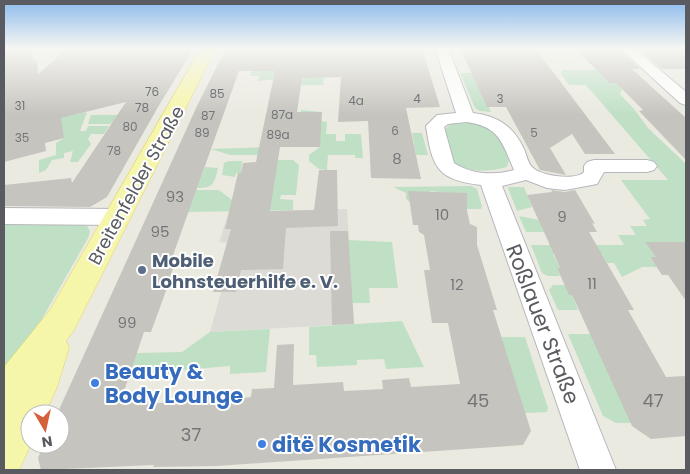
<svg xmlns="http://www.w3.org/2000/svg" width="690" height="474" viewBox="0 0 690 474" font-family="Poppins,sans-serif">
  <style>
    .industrial { fill: #dcdbd5 }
    .green { fill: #bfe0c5 }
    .building { fill: #c6c4be }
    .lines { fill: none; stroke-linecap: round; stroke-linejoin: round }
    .minor-casing { stroke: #b6b7bc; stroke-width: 2 }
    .major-casing { stroke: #e2d363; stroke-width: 1 }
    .minor { fill: #fff; fill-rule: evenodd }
    .major { fill: #f6f6aa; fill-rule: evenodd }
    .service-dot { fill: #5c6f8a; stroke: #fff; stroke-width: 2 }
    .shop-dot { fill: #3f7fe0; stroke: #fff; stroke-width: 2 }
    .labels { text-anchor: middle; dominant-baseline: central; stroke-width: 4; stroke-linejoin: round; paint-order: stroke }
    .far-number-label { font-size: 12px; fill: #747578 }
    .number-label { font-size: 15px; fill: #747578 }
    .street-label { font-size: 18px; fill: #595b60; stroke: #fff }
    .service-label { font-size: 18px; font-weight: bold; fill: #4e5e75; stroke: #fff; text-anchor: start }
    .near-number-label { font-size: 18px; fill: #747578 }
    .near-street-label { font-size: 21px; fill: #595b60; stroke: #fff }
    .near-shop-label { font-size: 21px; font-weight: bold; fill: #366cbe; stroke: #fff; text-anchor: start }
  </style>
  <rect width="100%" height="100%" fill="#ebeae1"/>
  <polygon class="industrial" points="347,209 354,324 210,332 221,292 213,292 227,243 219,242 229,212"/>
  <g class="green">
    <polygon points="253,66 324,72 323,85 301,85 277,79 258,81 259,76 250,76"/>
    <polygon points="562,70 604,70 602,76 609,83 617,83 622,89 620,94 634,109 648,128 686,164 686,242 646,242 656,257 650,258 657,267 642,267 622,277 614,263 607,263 602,254 553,254 560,268 557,268 560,276 548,276 542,273 531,245 624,245 618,235 636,235 630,226 647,226 643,220 650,219 621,180 668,180 586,85 569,85 561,74"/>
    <polygon points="460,73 472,73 491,112 480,111 475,108"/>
    <polygon points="301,110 322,112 321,121 327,122 326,134 336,134 336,141 345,141 345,134 361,134 363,158 355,158 355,155 328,155 327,170 319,169 309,161 309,155 320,147 298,142"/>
    <polygon points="87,112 80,131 86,131 88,126 109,126 104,134 91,134 88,139 91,144 78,162 70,162 73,151 64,153 64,158 52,160 46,170 39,173 39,160 56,155 56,143 64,138 63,134 58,135 38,123"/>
    <polygon points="91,115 124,115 110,124 88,124"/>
    <path d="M473,123C495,126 501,142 509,160L507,167C493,171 465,174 454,162L445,132L446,128L451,124Z"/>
    <polygon points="412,133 422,133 428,155 416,155"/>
    <polygon points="271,147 260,155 230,155 211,149"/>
    <polygon points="278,160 293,160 299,165 296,195 281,195 280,199 293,200 293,210 188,212 196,190 219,190 232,200"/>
    <polygon points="229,161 242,161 241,173 236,173 235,177 222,175 224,163"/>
    <path d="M205,167L218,168C214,184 214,188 197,188Z"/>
    <polygon points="471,186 477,189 482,206 481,209 466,209 464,203 467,198 465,195 431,191 411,203 406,199 406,193 393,187"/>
    <polygon points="509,187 524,187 532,207 517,211 508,188"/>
    <polygon points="519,216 539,220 544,232 526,232"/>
    <polygon points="4,224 80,224 87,226 90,231 88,238 30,340 4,375"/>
    <polygon points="348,240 392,242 398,288 369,288 370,303 352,303"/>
    <polygon points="553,285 565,285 569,295 572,295 578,310 558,310 549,290"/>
    <polygon points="402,321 424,367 386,369 384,359 357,360 357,365 317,367 316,355 309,355 309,327"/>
    <polygon points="270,329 266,372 230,374 230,366 183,370 170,375 128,376 136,353 182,352 210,332"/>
    <polygon points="568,334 599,334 631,423 616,423 603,416"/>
    <polygon points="501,337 525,337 548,408 547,412 525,413"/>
  </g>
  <g class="building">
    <polygon points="5,48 32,48 33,61 37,60 38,74 68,48 194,48 158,107 107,197 90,207 4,206 4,185 71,178 72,183 126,102 61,118 64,138 45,143 46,151 4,162"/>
    <polygon points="226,48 422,48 440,107 406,108 421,179 371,178 368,121 338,122 341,77 302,78 297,112 322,112 320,147 280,147 270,211 314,210 319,170 337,170 338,226 286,228 283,269 241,270 236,292 213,292 231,229 225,229 238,173 241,173 243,163 256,162 275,71 239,71 172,258 177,257 170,277 171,277 151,332 144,332 122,397 149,396 146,404 185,401 187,392 213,391 211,402 251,397 252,389 274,388 277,345 294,344 293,385 343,382 344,391 383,389 382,380 409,378 411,387 460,384 448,323 432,323 424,270 430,270 424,235 419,232 418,225 413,225 408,191 467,193 467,211 470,224 477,227 477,245 497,310 493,310 531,431 523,445 217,466 153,467 154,465 41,470 38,458 44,444 60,444 60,414 57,414 197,106"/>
    <polygon points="460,48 535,48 615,154 585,154 572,134 550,148 566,175 540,170 506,107 487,107"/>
    <polygon points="575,48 618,48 640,69 632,69 686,118 686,160 639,111 643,110 616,83 609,83"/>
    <polygon points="637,48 686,48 686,69 662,69"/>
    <polygon points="551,190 565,192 575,190 595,224 592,223 597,232 589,232 634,310 628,310 666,377 686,376 686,436 651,439 632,426 579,310 572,295 569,295 557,268 560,268 554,254 527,195 552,192"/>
    <polygon points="330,231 348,231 354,324 332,325"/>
    <polygon points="645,242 686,242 686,301 668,275 662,275 650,257 656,257"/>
  </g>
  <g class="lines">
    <defs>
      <g id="minor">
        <path d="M435,48H448L473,113C498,116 513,126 524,149C526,154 528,163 532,167C540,176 576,181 584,172V166L587,162L594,160H647L654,162L657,166L654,170L647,172H604L597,184L565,190L547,188L526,180L502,186L616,470H580L481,185C437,180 432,167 426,126L437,115L456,113ZM466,122C499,126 502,142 514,170C495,176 470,174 454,163L444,127L448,124Z"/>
        <polygon points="620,48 634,48 686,92 686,105 680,103"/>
        <polygon points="4,208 118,209 126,211 129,217 126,223 118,225 4,224"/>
      </g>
      <polygon id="major" points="201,48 216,48 74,330 66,341 69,348 57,387 45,414 30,414 31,444 19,470 4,470 4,367 50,310"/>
    </defs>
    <use href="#minor" class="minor-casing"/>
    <use href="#major" class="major-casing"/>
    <use href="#minor" class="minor"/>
    <use href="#major" class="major"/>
  </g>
  <linearGradient id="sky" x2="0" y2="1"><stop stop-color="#8dbbed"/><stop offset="0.42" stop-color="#f6f6f2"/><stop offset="1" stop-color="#f6f6f2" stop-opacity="0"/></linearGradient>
  <rect width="690" height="115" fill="url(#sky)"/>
  <circle class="service-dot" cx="142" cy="270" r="5"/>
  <g class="shop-dot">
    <circle cx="95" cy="383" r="5"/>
    <circle cx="262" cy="444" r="5"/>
  </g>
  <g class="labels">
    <g class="far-number-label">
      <text x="152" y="91">76</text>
      <text x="217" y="93">85</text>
      <text x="417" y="98">4</text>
      <text x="500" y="98">3</text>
      <text x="356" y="100">4a</text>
      <text x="20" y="105">31</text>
      <text x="142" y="107">78</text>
      <text x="282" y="114">87a</text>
      <text x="208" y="115">87</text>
      <text x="130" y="126">80</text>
      <text x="395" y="130">6</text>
      <text x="202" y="132">89</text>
      <text x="534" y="132">5</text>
      <text x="278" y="134">89a</text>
      <text x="22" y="137">35</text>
      <text x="114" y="150">78</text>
    </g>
    <g class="number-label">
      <text x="397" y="158">8</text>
      <text x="175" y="196">93</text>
      <text x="442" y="214">10</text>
      <text x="562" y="216">9</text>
      <text x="160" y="231">95</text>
      <text x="592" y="283">11</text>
      <text x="457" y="284">12</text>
      <text x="127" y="322">99</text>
    </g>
    <g class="street-label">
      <text transform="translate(136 185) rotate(-61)">Breitenfelder Straße</text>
    </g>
    <g class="service-label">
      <text x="152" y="260">Mobile<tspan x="152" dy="21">Lohnsteuerhilfe e. V.</tspan></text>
    </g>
    <g class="near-number-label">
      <text x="478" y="400">45</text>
      <text x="653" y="400">47</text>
      <text x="191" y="434">37</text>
    </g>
    <g class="near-street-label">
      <text transform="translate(543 324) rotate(69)">Roßlauer Straße</text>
    </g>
    <g class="near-shop-label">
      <text x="105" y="371">Beauty &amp;<tspan x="105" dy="24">Body Lounge</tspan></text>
      <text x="272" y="444">ditë Kosmetik</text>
    </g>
  </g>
  <rect width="690" height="474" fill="none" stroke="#595b60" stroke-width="10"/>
  <g transform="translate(45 429) rotate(171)"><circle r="24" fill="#ffffff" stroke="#bdbdbf"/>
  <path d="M0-4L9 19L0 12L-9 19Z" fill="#d6603b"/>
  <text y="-8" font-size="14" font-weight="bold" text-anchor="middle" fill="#595b60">N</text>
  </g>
</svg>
